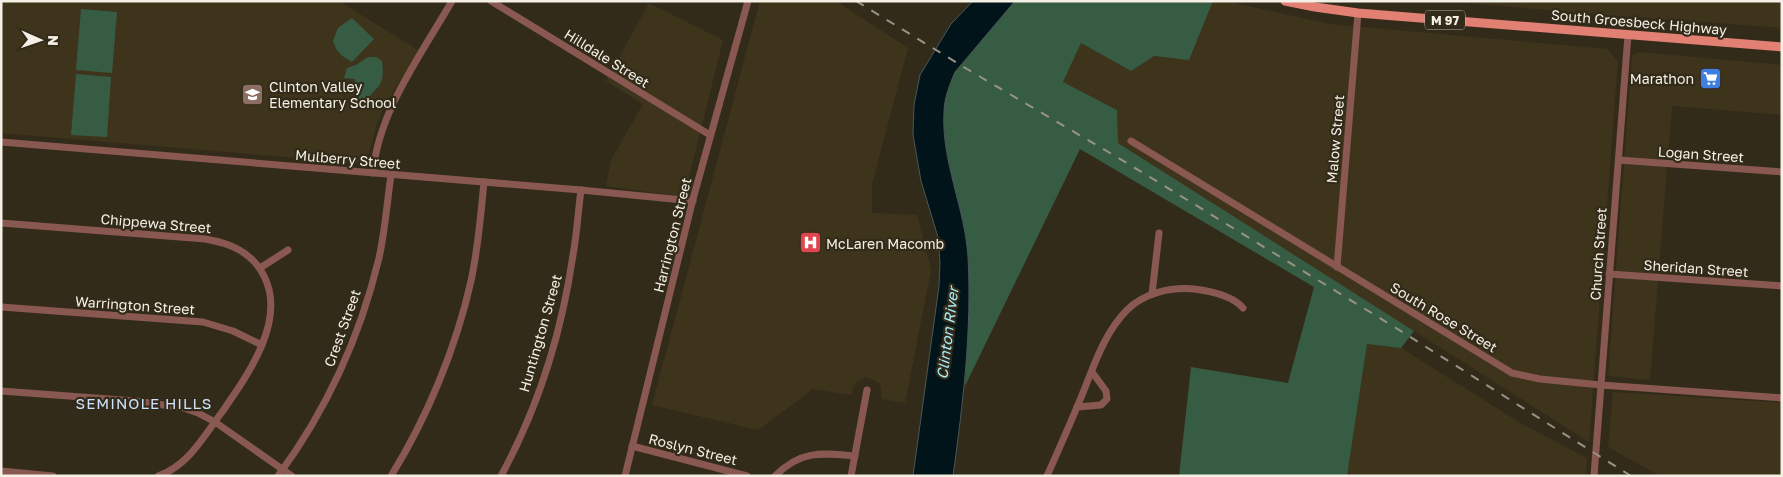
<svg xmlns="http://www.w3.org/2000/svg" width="1783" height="477" viewBox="0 0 1783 477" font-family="'Golos Text',sans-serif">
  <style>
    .built { fill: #3e341c }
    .green { fill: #365d43 }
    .water { fill: #00141a; stroke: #4a5657 }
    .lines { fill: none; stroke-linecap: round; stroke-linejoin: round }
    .minor { stroke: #885851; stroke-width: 7 }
    .major { stroke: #e38074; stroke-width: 9 }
    .rail { stroke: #999285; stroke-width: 2; stroke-dasharray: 9 9; stroke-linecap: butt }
    .labels { text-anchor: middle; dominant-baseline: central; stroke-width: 4.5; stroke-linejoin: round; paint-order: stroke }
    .shield { fill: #332b1a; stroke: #bbb5a8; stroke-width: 1 }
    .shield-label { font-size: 12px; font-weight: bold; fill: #f5f0e5 }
    .street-label { font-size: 14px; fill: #f5f0e5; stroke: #332b1a }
    .poi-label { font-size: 14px; fill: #f5f0e5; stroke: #332b1a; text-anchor: start }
    .water-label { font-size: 15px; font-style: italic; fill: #a9ecfb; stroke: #332b1a }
    .neighbourhood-label { font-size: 15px; letter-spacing: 1px; fill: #cce2fa; stroke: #332b1a }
  </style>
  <rect width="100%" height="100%" fill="#332b1a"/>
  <g class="built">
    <polygon points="1,1 339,1 418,50 383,109 377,123 369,154 369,164 1,133"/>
    <polygon points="760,1 836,1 908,48 872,184 872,213 917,215 931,270 905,403 882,399 880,384 874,380 866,377 858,381 853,387 852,395 813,389 758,430 652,405"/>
    <polygon points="1213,1 1226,1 1329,24 1607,49 1618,61 1589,442 1118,143 1117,110 1063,82 1081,43 1131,71 1154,56 1189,60"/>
    <polygon points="1441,1 1782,1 1782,28 1610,15"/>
    <polygon points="649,3 723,40 684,197 606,186 611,160 643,104 606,81"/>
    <polygon points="1639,52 1782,65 1782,115 1672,106 1650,380 1608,376 1632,56"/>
    <polygon points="1367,344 1401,348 1522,424 1587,458 1586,476 1347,476"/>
    <polygon points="1613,392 1782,403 1782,476 1660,476 1608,447"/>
  </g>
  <g class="green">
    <path d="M1015,1H1213L1189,60L1154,56L1131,71L1081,43L1063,82L1117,110L1118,143L1414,331L1401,348L1367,344L1347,476H1179L1191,367L1288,383L1314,287L1080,149L965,386C967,343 971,298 968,256C964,207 942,161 944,112C944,99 950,84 955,72Z"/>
    <polygon points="81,9 117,12 112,73 76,70"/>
    <polygon points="352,18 374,39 352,62 341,55 336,49 333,41 338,28"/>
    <path d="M368,57H376L382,61C386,91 374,84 365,105L353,101L355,79L344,78L347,68L356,65Z"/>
    <polygon points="76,74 111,77 107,137 71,135"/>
  </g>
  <path class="water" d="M973,1H1015L955,72C950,84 944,98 944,112C941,161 965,208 968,257C972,330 963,403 953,476H913L939,286L940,262L938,237L921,181L913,135L914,105L920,75L951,24Z"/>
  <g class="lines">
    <g class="minor">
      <polyline points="491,1 710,135"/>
      <polyline points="1131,141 1512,373 1540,379 1601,385 1782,398"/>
      <polyline points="1,142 581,190 693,201"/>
      <polyline points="1619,160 1782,172"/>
      <path d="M373,173C378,112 422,53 452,1"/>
      <path d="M1,223L205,239C230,243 252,252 264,276C287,321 247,376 222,412C204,436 188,466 158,476"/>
      <polyline points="1337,267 1358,13"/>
      <polyline points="260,268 288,250"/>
      <polyline points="1609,274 1782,286"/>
      <polyline points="1152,294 1159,233"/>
      <polyline points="1,307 203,322 233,331 262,345"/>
      <polyline points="1,391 136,401 184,408 198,413 215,422 292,476"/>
      <polyline points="1077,407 1101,405 1107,399 1106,391 1092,372"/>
      <polyline points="632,446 747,476"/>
      <polyline points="1,471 53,476"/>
      <path d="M278,476C326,411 360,337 379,258C385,231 387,203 391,175"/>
      <path d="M391,476C427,418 456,348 471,281C478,249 481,215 484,182"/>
      <path d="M501,476C538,408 562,331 573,255C577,233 578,212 581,190"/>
      <polyline points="625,476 693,199 748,1"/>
      <path d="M775,476C801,450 821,453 855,456"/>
      <polyline points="851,476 867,390"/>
      <path d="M1047,476C1059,449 1071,422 1082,395C1094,366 1104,333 1127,310C1144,293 1170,287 1194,289C1210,291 1232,295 1243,308"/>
      <polyline points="1594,476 1628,35"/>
    </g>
    <polyline class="major" points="1285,1 1315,7 1358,13 1782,47"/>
    <polyline class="rail" points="856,1 967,69 1127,163 1396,328 1631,476"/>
  </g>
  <defs>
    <symbol id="supermarket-square" viewBox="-11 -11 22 22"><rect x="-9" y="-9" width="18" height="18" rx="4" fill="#3f7fe0" stroke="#332b1a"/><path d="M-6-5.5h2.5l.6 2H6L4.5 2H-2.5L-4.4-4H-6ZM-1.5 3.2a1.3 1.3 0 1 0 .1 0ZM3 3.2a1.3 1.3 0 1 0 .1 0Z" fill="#fff"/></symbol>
    <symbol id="school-square" viewBox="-11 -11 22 22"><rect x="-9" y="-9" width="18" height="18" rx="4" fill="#8d6e63" stroke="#332b1a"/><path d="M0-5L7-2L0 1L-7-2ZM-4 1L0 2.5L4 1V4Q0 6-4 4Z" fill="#fff"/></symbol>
    <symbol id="hospital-square" viewBox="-11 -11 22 22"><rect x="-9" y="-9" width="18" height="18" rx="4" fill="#e0444e" stroke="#332b1a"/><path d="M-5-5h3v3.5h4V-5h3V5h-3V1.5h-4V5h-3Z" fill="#fff"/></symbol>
  </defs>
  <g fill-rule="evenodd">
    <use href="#supermarket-square" x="1698" y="66" width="25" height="25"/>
    <use href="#school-square" x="240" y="82" width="25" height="25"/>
    <use href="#hospital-square" x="798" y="230" width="25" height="25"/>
  </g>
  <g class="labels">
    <rect class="shield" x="1425" y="10.5" width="40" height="19" rx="4"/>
    <g class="shield-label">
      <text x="1445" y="20">M 97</text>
    </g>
    <g class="street-label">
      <text transform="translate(1639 22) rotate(5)">South Groesbeck Highway</text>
      <text transform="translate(607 58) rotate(32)">Hilldale Street</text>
      <text transform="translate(1335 139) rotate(-85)">Malow Street</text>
      <text transform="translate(1701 154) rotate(4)">Logan Street</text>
      <text transform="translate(348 159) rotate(5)">Mulberry Street</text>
      <text transform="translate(156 223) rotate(5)">Chippewa Street</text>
      <text transform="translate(672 235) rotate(-76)">Harrington Street</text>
      <text transform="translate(1598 254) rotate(-86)">Church Street</text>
      <text transform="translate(1696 268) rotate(4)">Sheridan Street</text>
      <text transform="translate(135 305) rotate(4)">Warrington Street</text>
      <text transform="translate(1444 317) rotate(31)">South Rose Street</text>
      <text transform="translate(342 328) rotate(-70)">Crest Street</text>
      <text transform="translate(540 333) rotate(-74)">Huntington Street</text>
      <text transform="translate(693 449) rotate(14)">Roslyn Street</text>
    </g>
    <g class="poi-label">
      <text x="1694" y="78" text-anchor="end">Marathon</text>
      <text x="269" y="86">Clinton Valley<tspan x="269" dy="16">Elementary School</tspan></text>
      <text x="826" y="243">McLaren Macomb</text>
    </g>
    <g class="water-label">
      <text transform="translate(947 333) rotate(-83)">Clinton River</text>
    </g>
    <g class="neighbourhood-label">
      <text x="144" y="403">SEMINOLE HILLS</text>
    </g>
  </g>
  <rect width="1783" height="477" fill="none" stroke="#f5f0e5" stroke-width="5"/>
  <g transform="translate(40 40) rotate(92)" stroke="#332b1a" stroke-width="4" paint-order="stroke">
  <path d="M0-4L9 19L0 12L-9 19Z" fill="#f5f0e5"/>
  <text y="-8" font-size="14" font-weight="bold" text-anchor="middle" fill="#f5f0e5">N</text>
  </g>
</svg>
